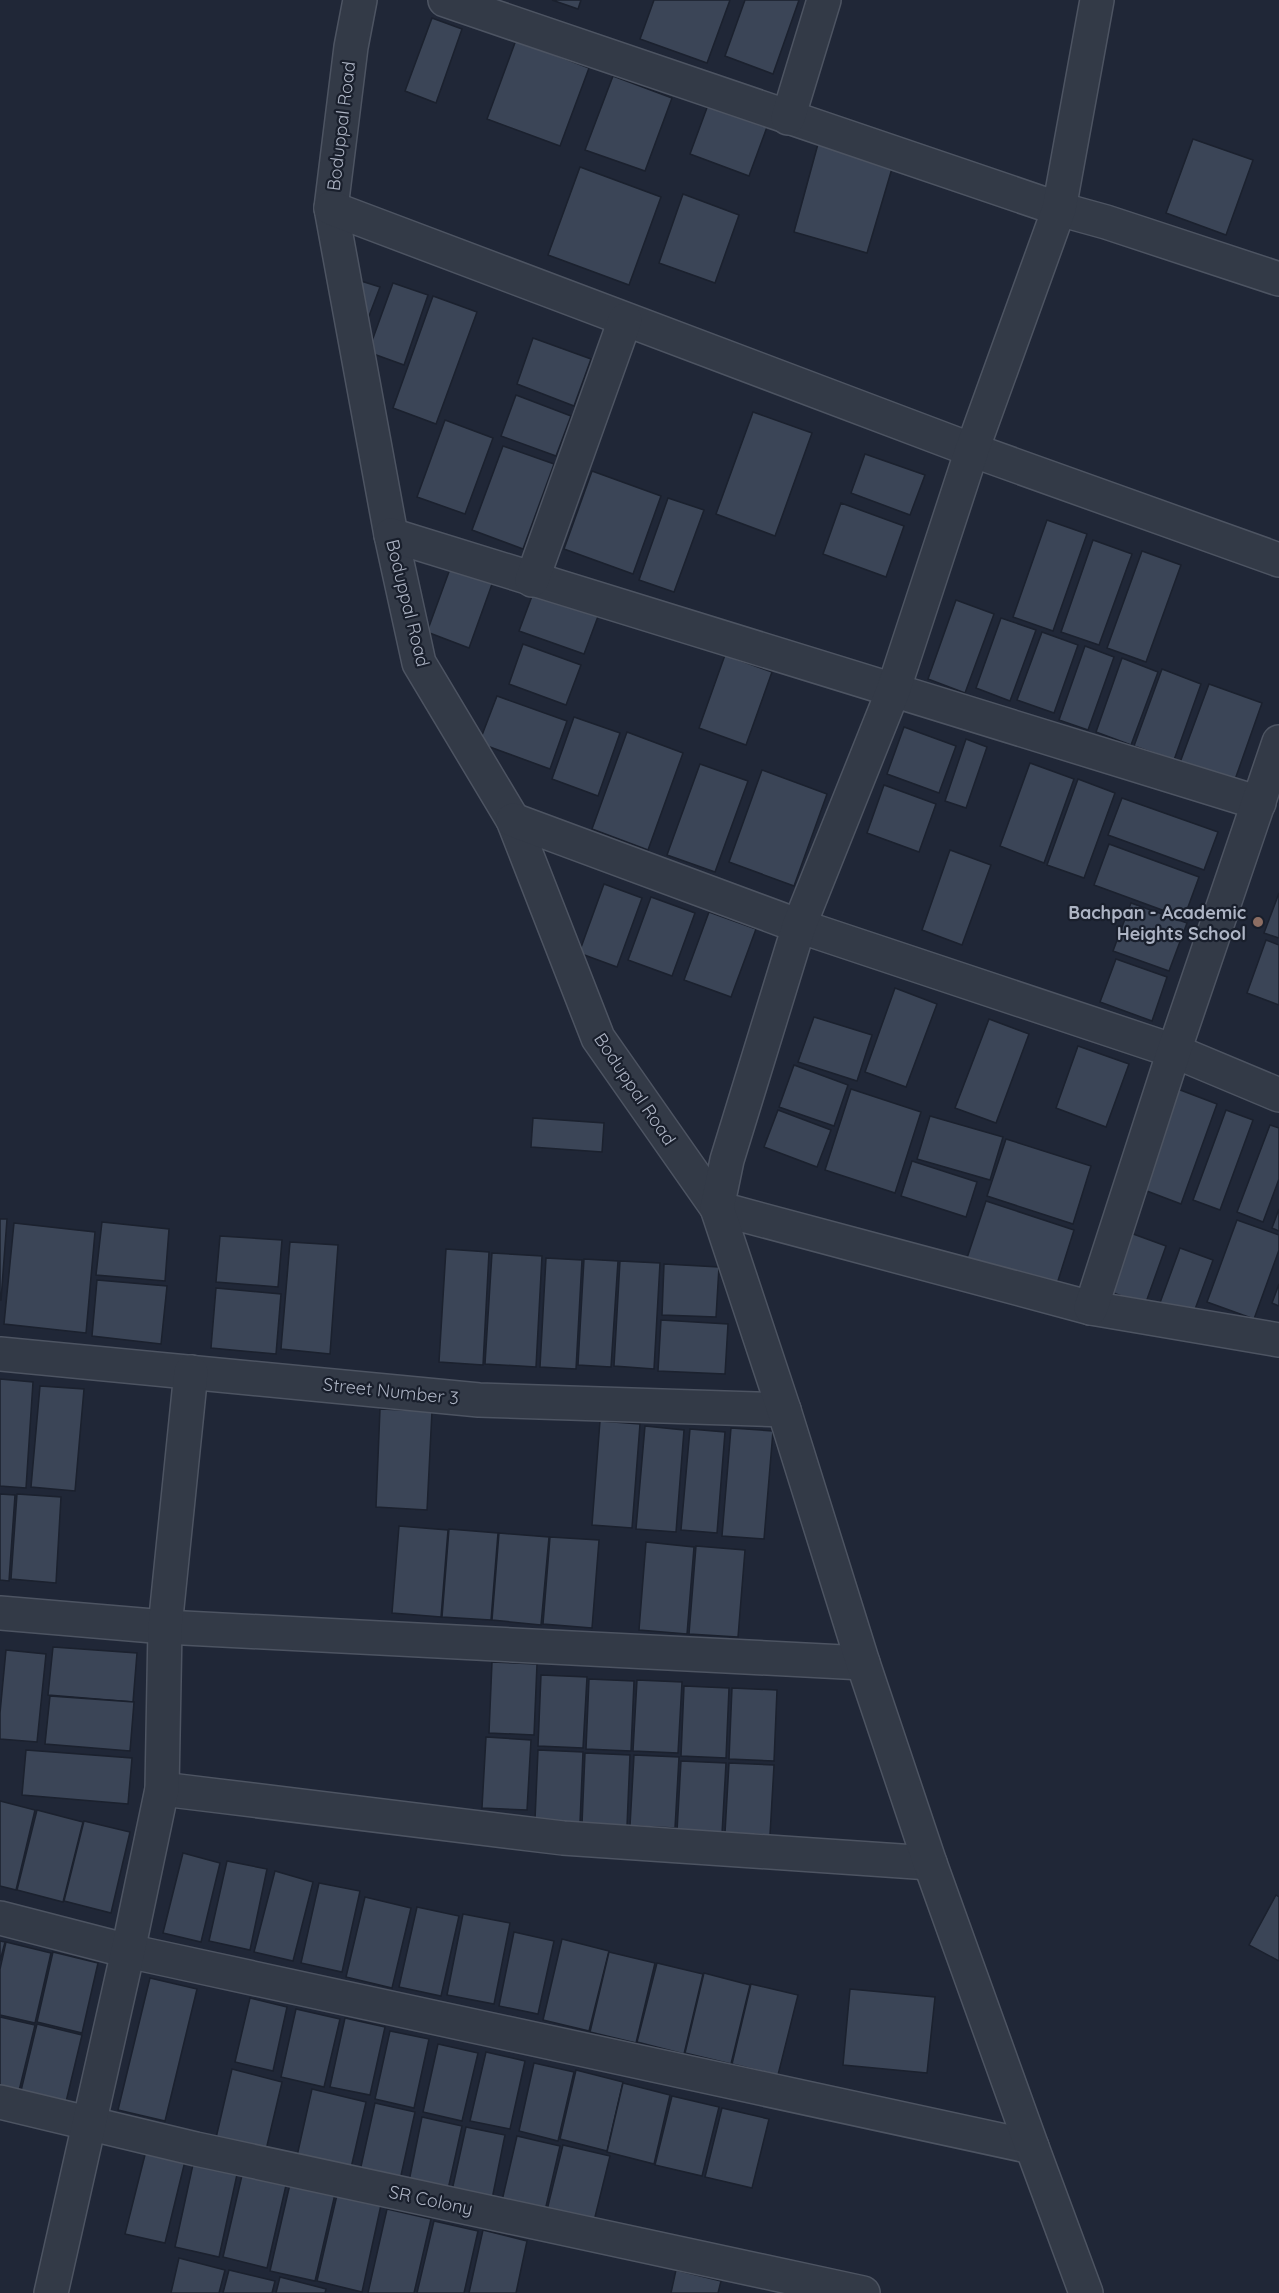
<svg xmlns="http://www.w3.org/2000/svg" width="1279" height="2293" viewBox="0 0 1279 2293" font-family="Quicksand,sans-serif">
  <style>
    .building { fill: #3b4557; stroke: #1b212e; stroke-width: 1.5 }
    .lines { fill: none; stroke-linecap: round; stroke-linejoin: round }
    .street-casing { stroke: #4d5462; stroke-width: 36 }
    .street { stroke: #333a47; stroke-width: 33 }
    .education-dot { fill: #8d6e63; stroke: #191f2c; stroke-width: 2 }
    .labels { text-anchor: middle; dominant-baseline: central; stroke-width: 4.5; stroke-linejoin: round; paint-order: stroke }
    .street-label { font-size: 18px; fill: #adb4c4; stroke: #191f2c }
    .poi-label { font-size: 18px; font-weight: bold; fill: #adb4c4; stroke: #191f2c; text-anchor: end }
  </style>
  <rect width="100%" height="100%" fill="#202737"/>
  <g class="building">
    <polygon points="552,0 581,0 578,9"/>
    <polygon points="654,0 730,0 707,63 640,39"/>
    <polygon points="745,0 799,0 773,74 725,56"/>
    <polygon points="432,18 462,29 436,103 405,91"/>
    <polygon points="516,40 589,68 560,146 487,119"/>
    <polygon points="613,76 672,98 645,171 585,150"/>
    <polygon points="708,105 767,127 749,176 690,154"/>
    <polygon points="1193,139 1253,160 1226,235 1166,213"/>
    <polygon points="818,144 893,165 867,253 794,232"/>
    <polygon points="580,167 661,197 629,285 548,255"/>
    <polygon points="683,194 739,215 715,283 659,263"/>
    <polygon points="361,281 380,287 369,316 351,309"/>
    <polygon points="393,283 428,295 404,365 368,352"/>
    <polygon points="433,296 477,312 436,424 393,408"/>
    <polygon points="533,338 591,359 574,406 517,384"/>
    <polygon points="516,395 571,416 556,456 501,436"/>
    <polygon points="753,412 812,433 775,536 716,514"/>
    <polygon points="445,420 493,438 465,514 417,497"/>
    <polygon points="503,446 554,464 523,549 472,530"/>
    <polygon points="865,454 925,475 910,515 851,493"/>
    <polygon points="592,471 661,496 633,574 564,549"/>
    <polygon points="668,498 704,510 674,592 639,580"/>
    <polygon points="841,503 904,526 886,577 823,554"/>
    <polygon points="1047,520 1087,534 1053,631 1013,617"/>
    <polygon points="1093,540 1132,554 1099,645 1061,632"/>
    <polygon points="1142,551 1181,565 1146,662 1107,648"/>
    <polygon points="454,558 496,573 469,648 427,632"/>
    <polygon points="535,588 600,611 584,654 519,631"/>
    <polygon points="956,600 994,614 965,693 928,679"/>
    <polygon points="1001,618 1036,630 1010,701 976,688"/>
    <polygon points="1042,632 1078,645 1054,713 1017,700"/>
    <polygon points="523,644 581,665 566,705 509,684"/>
    <polygon points="1085,646 1114,657 1088,730 1059,720"/>
    <polygon points="725,655 772,672 746,745 699,728"/>
    <polygon points="1122,658 1158,672 1131,745 1096,732"/>
    <polygon points="1162,669 1201,684 1174,760 1134,746"/>
    <polygon points="1209,684 1262,703 1232,788 1178,768"/>
    <polygon points="497,696 567,721 550,769 479,743"/>
    <polygon points="574,717 620,733 598,796 552,779"/>
    <polygon points="904,727 956,746 939,793 887,774"/>
    <polygon points="627,732 683,753 648,850 592,829"/>
    <polygon points="966,739 987,747 966,808 945,801"/>
    <polygon points="1030,763 1074,779 1044,863 1000,846"/>
    <polygon points="700,764 748,781 715,872 667,855"/>
    <polygon points="762,770 827,794 794,886 729,862"/>
    <polygon points="1078,779 1115,793 1084,878 1047,865"/>
    <polygon points="884,785 936,804 919,852 867,833"/>
    <polygon points="1122,798 1218,832 1204,870 1108,835"/>
    <polygon points="1109,844 1199,877 1184,918 1094,885"/>
    <polygon points="950,850 991,865 962,945 922,930"/>
    <polygon points="604,884 642,898 617,967 579,953"/>
    <polygon points="1279,893 1279,938 1264,933"/>
    <polygon points="651,897 695,913 672,976 628,960"/>
    <polygon points="1131,903 1187,923 1169,971 1113,951"/>
    <polygon points="709,912 756,929 731,997 684,980"/>
    <polygon points="1266,940 1279,945 1279,1005 1247,993"/>
    <polygon points="1116,959 1167,977 1152,1021 1100,1002"/>
    <polygon points="895,988 937,1004 906,1087 865,1072"/>
    <polygon points="814,1017 872,1035 857,1081 798,1062"/>
    <polygon points="989,1019 1029,1034 996,1123 955,1108"/>
    <polygon points="1078,1046 1129,1064 1106,1127 1056,1108"/>
    <polygon points="794,1065 848,1085 834,1126 779,1107"/>
    <polygon points="1175,1088 1217,1104 1181,1204 1139,1188"/>
    <polygon points="851,1089 921,1112 895,1193 825,1170"/>
    <polygon points="778,1110 831,1130 817,1167 764,1147"/>
    <polygon points="1226,1110 1253,1120 1220,1210 1193,1200"/>
    <polygon points="930,1116 1003,1137 990,1180 917,1159"/>
    <polygon points="533,1118 604,1123 602,1152 531,1147"/>
    <polygon points="1270,1125 1279,1128 1279,1179 1263,1222 1237,1212"/>
    <polygon points="1006,1139 1091,1166 1073,1224 987,1196"/>
    <polygon points="912,1161 977,1182 966,1217 901,1196"/>
    <polygon points="986,1201 1074,1230 1056,1287 967,1258"/>
    <polygon points="1279,1209 1279,1231 1272,1228"/>
    <polygon points="0,1219 7,1219 1,1300 0,1300"/>
    <polygon points="1237,1220 1279,1235 1279,1250 1254,1319 1207,1302"/>
    <polygon points="102,1222 169,1229 165,1281 96,1275"/>
    <polygon points="14,1223 95,1232 86,1333 4,1324"/>
    <polygon points="1125,1231 1166,1246 1145,1305 1103,1289"/>
    <polygon points="220,1236 282,1240 278,1287 216,1282"/>
    <polygon points="290,1242 338,1245 330,1354 281,1349"/>
    <polygon points="1180,1248 1213,1260 1190,1323 1157,1311"/>
    <polygon points="446,1249 489,1252 483,1365 439,1362"/>
    <polygon points="492,1253 542,1256 536,1367 485,1364"/>
    <polygon points="546,1258 582,1260 576,1369 540,1367"/>
    <polygon points="584,1259 618,1261 611,1367 578,1365"/>
    <polygon points="620,1261 660,1263 654,1369 614,1366"/>
    <polygon points="664,1264 719,1267 716,1317 662,1315"/>
    <polygon points="97,1280 167,1286 161,1344 92,1336"/>
    <polygon points="1279,1284 1279,1306 1272,1303"/>
    <polygon points="216,1288 281,1294 276,1354 211,1348"/>
    <polygon points="661,1320 728,1324 725,1374 658,1371"/>
    <polygon points="0,1379 33,1382 26,1488 0,1486"/>
    <polygon points="40,1386 84,1389 75,1491 31,1487"/>
    <polygon points="380,1409 432,1411 427,1510 376,1507"/>
    <polygon points="600,1421 640,1424 632,1528 592,1525"/>
    <polygon points="645,1426 684,1430 676,1532 636,1529"/>
    <polygon points="731,1428 773,1431 764,1539 722,1536"/>
    <polygon points="690,1429 725,1432 717,1533 681,1530"/>
    <polygon points="0,1494 15,1495 9,1581 0,1580"/>
    <polygon points="17,1494 61,1497 56,1583 11,1579"/>
    <polygon points="399,1526 448,1530 441,1617 392,1613"/>
    <polygon points="449,1529 498,1533 491,1620 442,1617"/>
    <polygon points="499,1533 549,1537 541,1625 492,1620"/>
    <polygon points="550,1537 599,1540 592,1628 543,1624"/>
    <polygon points="646,1542 694,1547 687,1634 639,1630"/>
    <polygon points="696,1546 745,1550 738,1637 689,1634"/>
    <polygon points="53,1647 137,1653 133,1702 48,1695"/>
    <polygon points="6,1650 46,1654 37,1742 0,1739 0,1713"/>
    <polygon points="492,1662 537,1664 534,1735 489,1733"/>
    <polygon points="541,1675 587,1677 583,1748 538,1746"/>
    <polygon points="589,1679 634,1681 631,1751 586,1749"/>
    <polygon points="637,1680 682,1682 678,1753 633,1751"/>
    <polygon points="684,1686 729,1688 726,1758 681,1756"/>
    <polygon points="732,1688 777,1690 774,1761 729,1759"/>
    <polygon points="50,1696 134,1702 130,1751 45,1744"/>
    <polygon points="486,1737 531,1740 527,1810 482,1808"/>
    <polygon points="26,1750 132,1758 128,1804 22,1795"/>
    <polygon points="538,1750 583,1752 580,1823 535,1820"/>
    <polygon points="585,1753 630,1755 627,1826 582,1824"/>
    <polygon points="634,1755 679,1757 675,1828 630,1826"/>
    <polygon points="681,1761 726,1763 722,1834 677,1831"/>
    <polygon points="729,1763 774,1765 770,1835 725,1833"/>
    <polygon points="0,1801 35,1810 16,1890 0,1886"/>
    <polygon points="37,1810 83,1822 63,1902 17,1890"/>
    <polygon points="84,1821 130,1832 111,1913 64,1901"/>
    <polygon points="183,1853 220,1863 201,1942 163,1933"/>
    <polygon points="227,1861 267,1869 250,1950 209,1941"/>
    <polygon points="275,1871 313,1882 293,1961 254,1952"/>
    <polygon points="319,1883 360,1891 342,1972 301,1963"/>
    <polygon points="1276,1895 1279,1897 1279,1961 1249,1945"/>
    <polygon points="365,1897 411,1908 392,1988 346,1977"/>
    <polygon points="417,1907 459,1916 441,1996 399,1987"/>
    <polygon points="463,1914 510,1923 494,2004 447,1995"/>
    <polygon points="514,1932 554,1941 538,2014 499,2006"/>
    <polygon points="562,1939 609,1951 589,2031 543,2020"/>
    <polygon points="0,1941 5,1942 0,1961"/>
    <polygon points="6,1942 51,1953 35,2023 0,2015 0,1969"/>
    <polygon points="53,1952 98,1963 82,2033 37,2022"/>
    <polygon points="609,1952 655,1963 636,2043 590,2032"/>
    <polygon points="657,1963 703,1974 684,2054 637,2042"/>
    <polygon points="704,1973 750,1985 731,2064 685,2053"/>
    <polygon points="150,1978 197,1989 165,2121 118,2110"/>
    <polygon points="751,1984 798,1995 778,2075 732,2064"/>
    <polygon points="850,1989 935,1997 927,2073 843,2065"/>
    <polygon points="250,1998 287,2007 273,2071 235,2062"/>
    <polygon points="296,2009 340,2019 324,2087 281,2077"/>
    <polygon points="0,2017 35,2025 18,2095 0,2091"/>
    <polygon points="345,2018 385,2027 370,2095 330,2087"/>
    <polygon points="37,2024 82,2035 65,2106 20,2095"/>
    <polygon points="390,2031 429,2039 414,2108 375,2099"/>
    <polygon points="438,2044 478,2053 462,2121 423,2112"/>
    <polygon points="486,2052 525,2061 510,2129 470,2121"/>
    <polygon points="534,2063 574,2072 558,2141 519,2131"/>
    <polygon points="232,2069 282,2082 266,2150 216,2138"/>
    <polygon points="576,2070 623,2082 607,2151 560,2139"/>
    <polygon points="623,2083 670,2095 654,2164 607,2152"/>
    <polygon points="312,2089 366,2102 351,2168 297,2156"/>
    <polygon points="672,2096 719,2107 702,2176 655,2165"/>
    <polygon points="375,2103 415,2112 400,2180 360,2171"/>
    <polygon points="722,2108 769,2119 752,2188 705,2177"/>
    <polygon points="422,2117 462,2126 447,2194 408,2186"/>
    <polygon points="466,2127 505,2135 491,2204 451,2195"/>
    <polygon points="517,2136 560,2146 544,2215 501,2205"/>
    <polygon points="563,2145 610,2156 593,2225 546,2214"/>
    <polygon points="147,2147 186,2157 165,2243 125,2234"/>
    <polygon points="194,2160 238,2170 219,2257 175,2247"/>
    <polygon points="243,2171 287,2181 267,2268 223,2257"/>
    <polygon points="290,2184 335,2194 315,2281 270,2271"/>
    <polygon points="337,2195 381,2205 362,2292 317,2281"/>
    <polygon points="387,2209 431,2219 414,2293 368,2293"/>
    <polygon points="434,2221 478,2231 464,2293 417,2293"/>
    <polygon points="483,2230 527,2241 516,2293 469,2293"/>
    <polygon points="179,2258 225,2270 219,2293 171,2293"/>
    <polygon points="229,2270 275,2281 272,2293 223,2293"/>
    <polygon points="676,2270 721,2281 718,2293 671,2293"/>
    <polygon points="280,2277 326,2289 325,2293 276,2293"/>
  </g>
  <g class="lines">
    <defs>
      <g id="street">
        <polyline points="360,0 351,47 331,208 391,535 419,663 513,820 598,1038 717,1208 1091,1308 1279,1340"/>
        <polyline points="445,0 1059,209 1106,222 1279,279"/>
        <polyline points="788,118 824,0"/>
        <polyline points="331,208 972,450 1279,560"/>
        <polyline points="391,535 1259,803"/>
        <polyline points="532,580 625,320"/>
        <polyline points="513,820 799,926 1174,1051 1279,1095"/>
        <polyline points="1091,1308 1174,1051 1279,742"/>
        <polyline points="0,1354 479,1400 784,1410"/>
        <polyline points="0,1613 165,1627 863,1663"/>
        <polyline points="162,1789 563,1838 930,1863"/>
        <polyline points="0,1918 128,1951 1032,2147"/>
        <polyline points="0,2102 196,2149 863,2293"/>
        <polyline points="51,2293 128,1951 162,1789 165,1627 191,1372"/>
        <polyline points="1086,2293 1032,2147 930,1863 863,1663 784,1410 717,1208 727,1160 799,926 893,691 972,450 1059,209 1097,0"/>
      </g>
    </defs>
    <use href="#street" class="street-casing"/>
    <use href="#street" class="street"/>
  </g>
  <circle class="education-dot" cx="1258" cy="922" r="6"/>
  <g class="labels">
    <g class="street-label">
      <text transform="translate(341 126) rotate(-83)">Boduppal Road</text>
      <text transform="translate(408 603) rotate(76)">Boduppal Road</text>
      <text transform="translate(635 1089) rotate(56)">Boduppal Road</text>
      <text transform="translate(391 1391) rotate(6)">Street Number 3</text>
      <text transform="translate(431 2200) rotate(12)">SR Colony</text>
    </g>
    <g class="poi-label">
      <text x="1246" y="912">Bachpan - Academic<tspan x="1246" dy="21">Heights School</tspan></text>
    </g>
  </g>
</svg>
